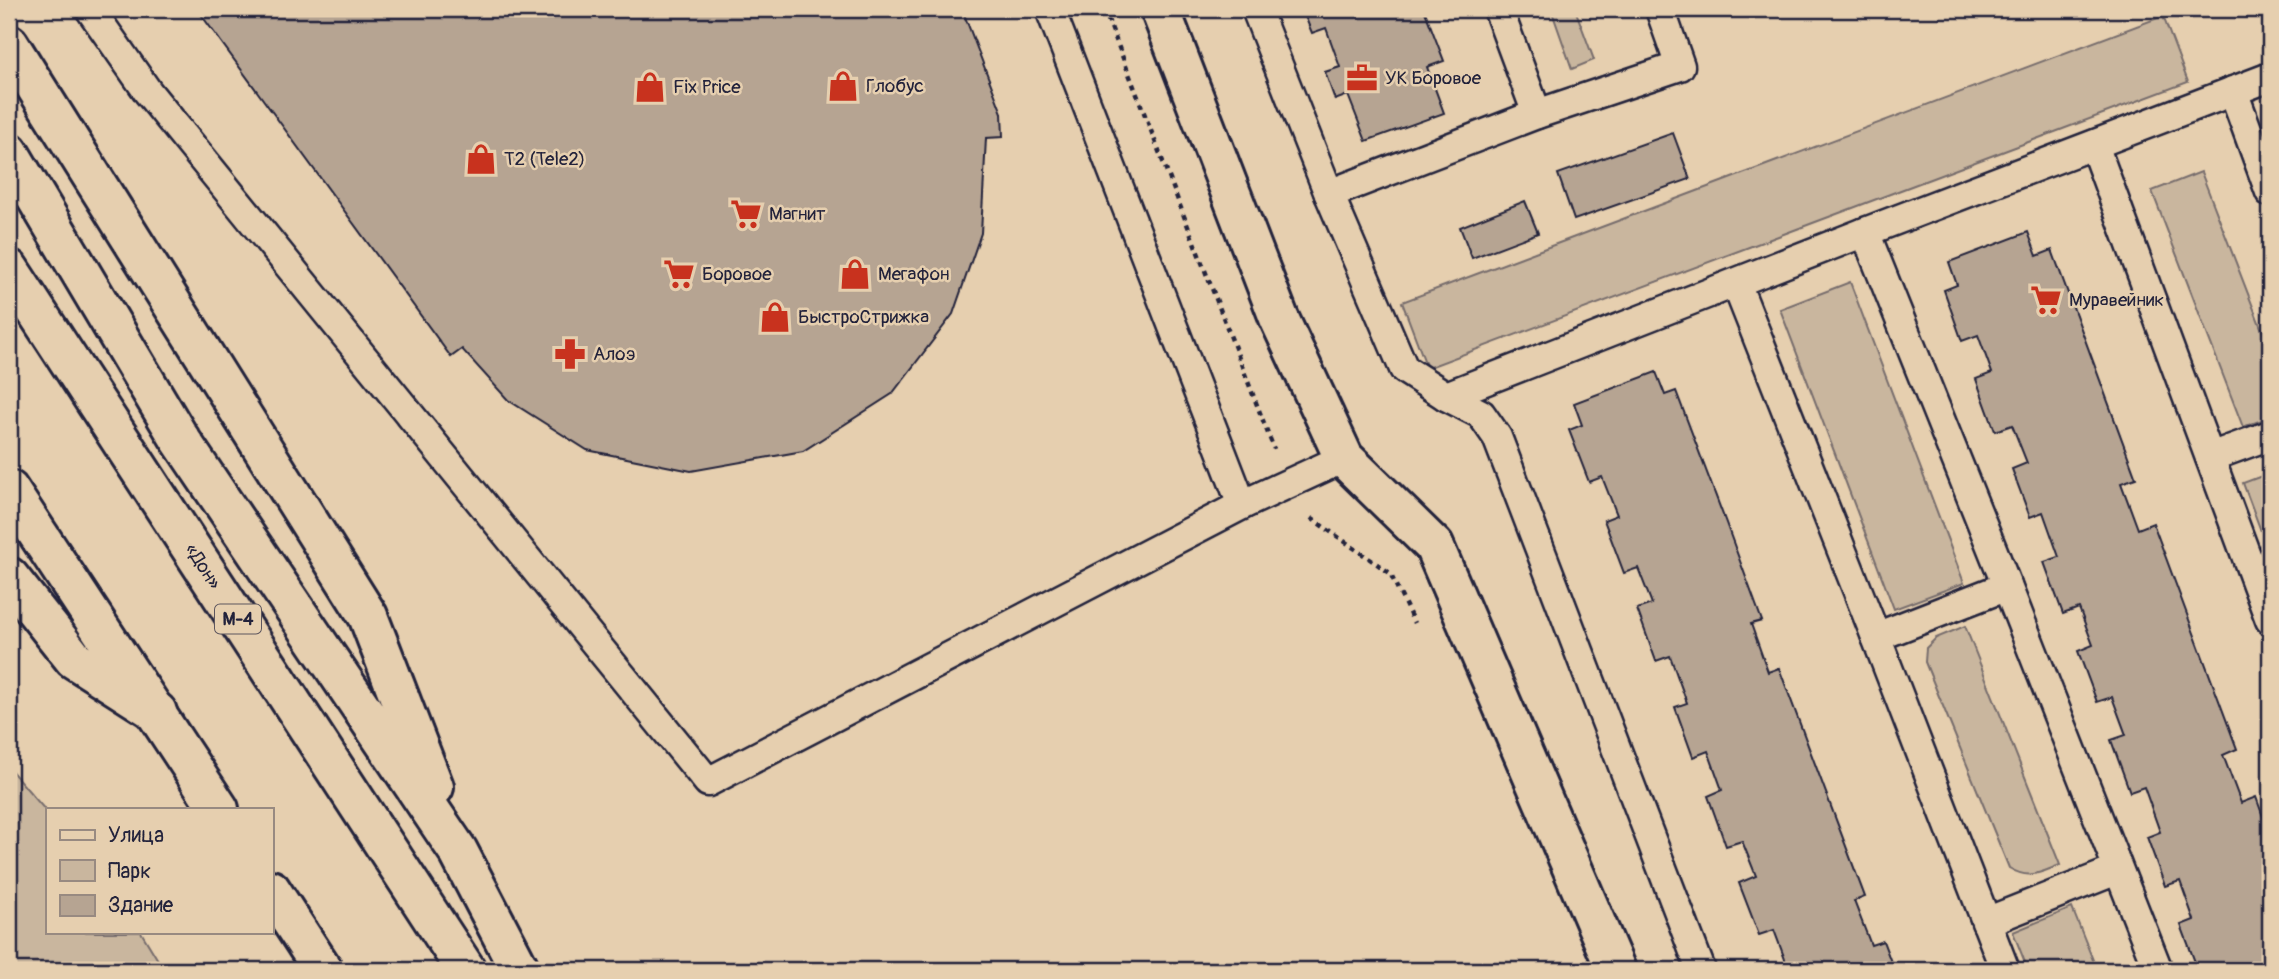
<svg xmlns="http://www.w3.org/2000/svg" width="2279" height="979" viewBox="0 0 2279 979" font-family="Pangolin,sans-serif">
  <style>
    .green { fill: #c9b69e; stroke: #766c6c; stroke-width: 2 }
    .building { fill: #b6a492; stroke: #22223b; stroke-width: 2 }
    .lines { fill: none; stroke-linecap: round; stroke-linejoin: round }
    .service-casing { stroke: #22223b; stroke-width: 33 }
    .minor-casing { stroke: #22223b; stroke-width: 44 }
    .tertiary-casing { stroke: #22223b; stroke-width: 44 }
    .secondary-casing { stroke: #22223b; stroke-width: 44 }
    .trunk-casing { stroke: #22223b; stroke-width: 44 }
    .path { stroke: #22223b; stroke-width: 4.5; stroke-dasharray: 5 5; stroke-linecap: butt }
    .service { stroke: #e6cfaf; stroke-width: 28 }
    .minor { stroke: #e6cfaf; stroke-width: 38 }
    .tertiary { stroke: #e6cfaf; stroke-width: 38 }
    .secondary { stroke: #e6cfaf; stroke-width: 38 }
    .trunk { stroke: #e6cfaf; stroke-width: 38 }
    .labels { text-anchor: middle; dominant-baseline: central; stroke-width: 5; stroke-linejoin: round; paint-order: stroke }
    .shield { fill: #e6cfaf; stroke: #5d565e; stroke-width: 2 }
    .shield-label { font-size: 18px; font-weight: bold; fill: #22223b }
    .poi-label { font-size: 19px; fill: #22223b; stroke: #e6cfaf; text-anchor: start }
    .street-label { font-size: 19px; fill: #22223b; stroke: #e6cfaf }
  </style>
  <rect width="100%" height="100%" fill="#e6cfaf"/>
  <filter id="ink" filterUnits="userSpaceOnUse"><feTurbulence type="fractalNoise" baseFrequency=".0143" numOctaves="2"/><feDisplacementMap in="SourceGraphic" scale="14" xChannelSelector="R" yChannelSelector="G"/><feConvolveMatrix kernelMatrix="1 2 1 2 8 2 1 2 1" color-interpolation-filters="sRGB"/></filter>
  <g filter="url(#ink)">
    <g class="green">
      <polygon points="1551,9 1575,9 1594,60 1572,69"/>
      <polygon points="2163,16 2188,82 1427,368 1402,302"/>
      <polygon points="2201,172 2270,351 2270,417 2243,427 2152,191"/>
      <polygon points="1850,282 1964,583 1894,609 1780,309"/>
      <polygon points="2270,473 2270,555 2243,483"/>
      <path d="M1965,626L2060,865C2039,873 2029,880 2009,868L1925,662L1926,648L1936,638Z"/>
      <polygon points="9,768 47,812 47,932 141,932 164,970 9,970"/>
      <polygon points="2072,908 2097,970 2028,970 2013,932"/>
    </g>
    <g class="building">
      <polygon points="197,9 962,9 1002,113 1003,137 986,138 981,233 953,314 892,394 803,451 691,471 587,450 508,400 462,349 451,357"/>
      <polygon points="1302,9 1424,9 1444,61 1427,67 1444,113 1366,141 1348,95 1335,100 1325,72 1340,67 1326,28 1312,33"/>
      <polygon points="1673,133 1690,179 1574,220 1558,174"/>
      <polygon points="1525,201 1538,233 1472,258 1460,227"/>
      <polygon points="2028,232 2037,256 2052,250 2136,478 2121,483 2138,529 2153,523 2237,749 2223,755 2241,803 2256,797 2270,836 2270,970 2198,970 2181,925 2194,920 2180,881 2165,886 2147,837 2160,832 2144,787 2130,792 2111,740 2126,735 2112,697 2097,702 2078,651 2093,645 2079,608 2063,614 2044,562 2059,557 2043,512 2030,517 2012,469 2027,463 2012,425 1995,431 1976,379 1992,373 1978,335 1962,341 1944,290 1957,285 1949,262"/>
      <polygon points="1656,372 1665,395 1676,391 1726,523 1762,621 1751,624 1768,672 1779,668 1865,897 1854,901 1871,945 1883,941 1894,970 1789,970 1774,930 1759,935 1739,883 1756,876 1742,841 1726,846 1708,796 1722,790 1708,751 1693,757 1675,707 1687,703 1670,656 1656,661 1637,609 1652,604 1638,568 1624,573 1604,520 1617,515 1602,477 1589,482 1569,430 1582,425 1574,403"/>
    </g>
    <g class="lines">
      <defs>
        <g id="service">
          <polyline points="90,9 148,92 708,782 1242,505 1344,458"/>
          <polyline points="1050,9 1242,505"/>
          <polyline points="1256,9 1329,194 1404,369 1446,396 1865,232 2270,77"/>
          <polyline points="1498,9 1537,114"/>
          <polyline points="2233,91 2270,192"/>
          <polyline points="2094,145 2270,620"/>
          <polyline points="1329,194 1537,114 1680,66 1660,9"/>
          <polyline points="1865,232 2007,586 2158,970"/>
          <polyline points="1736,283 1876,637 2005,970"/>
          <polyline points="1446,396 1481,414 1497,437 1701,970"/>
          <polyline points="2210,457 2270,435"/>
          <polyline points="1876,637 2007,586"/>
          <polyline points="1986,922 2117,870"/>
        </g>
        <polyline id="minor" points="1160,9 1279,318 1344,458 1434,546 1616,970"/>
        <g id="tertiary">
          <polyline points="9,44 368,616 434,787"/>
          <polyline points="9,152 178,436 458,851 520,970"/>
        </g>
        <polyline id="secondary" points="9,577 74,659 157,712"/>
        <g id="trunk">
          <path id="s1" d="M9,269L466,970"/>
          <polyline points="9,490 219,809"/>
          <polyline points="271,890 323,970"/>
        </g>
      </defs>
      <use href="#service" class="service-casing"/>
      <use href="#minor" class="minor-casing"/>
      <use href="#tertiary" class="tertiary-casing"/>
      <use href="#secondary" class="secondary-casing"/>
      <use href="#trunk" class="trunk-casing"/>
      <g class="path">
        <polyline points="1104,9 1274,449"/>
        <polyline points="1311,518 1390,573 1414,623"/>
      </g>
      <use href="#service" class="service"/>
      <use href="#minor" class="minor"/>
      <use href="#tertiary" class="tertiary"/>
      <use href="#secondary" class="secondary"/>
      <use href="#trunk" class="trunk"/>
    </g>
  </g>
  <defs>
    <symbol id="office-bare" viewBox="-9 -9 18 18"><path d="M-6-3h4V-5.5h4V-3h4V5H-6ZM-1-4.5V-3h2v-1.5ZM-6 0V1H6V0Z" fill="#c8321e" stroke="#e6cfaf" stroke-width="2.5" paint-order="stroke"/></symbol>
    <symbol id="shop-bare" viewBox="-9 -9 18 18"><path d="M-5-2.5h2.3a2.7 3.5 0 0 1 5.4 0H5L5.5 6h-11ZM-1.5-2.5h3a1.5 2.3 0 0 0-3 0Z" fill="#c8321e" stroke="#e6cfaf" stroke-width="2.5" paint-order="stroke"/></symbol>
    <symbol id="supermarket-bare" viewBox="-9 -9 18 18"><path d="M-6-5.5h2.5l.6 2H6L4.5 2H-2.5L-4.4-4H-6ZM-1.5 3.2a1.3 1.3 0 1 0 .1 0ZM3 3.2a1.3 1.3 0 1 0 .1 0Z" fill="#c8321e" stroke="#e6cfaf" stroke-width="2.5" paint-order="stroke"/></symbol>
    <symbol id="pharmacy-bare" viewBox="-9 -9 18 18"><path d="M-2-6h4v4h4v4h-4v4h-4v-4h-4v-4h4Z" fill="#c8321e" stroke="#e6cfaf" stroke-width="2.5" paint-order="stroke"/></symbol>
  </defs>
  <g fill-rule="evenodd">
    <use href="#office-bare" x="1340" y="56" width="44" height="44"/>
    <use href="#shop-bare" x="821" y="64" width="44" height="44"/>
    <use href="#shop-bare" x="628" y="65" width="44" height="44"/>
    <use href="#shop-bare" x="459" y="137" width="44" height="44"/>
    <use href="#supermarket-bare" x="724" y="192" width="44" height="44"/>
    <use href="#supermarket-bare" x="657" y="252" width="44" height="44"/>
    <use href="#shop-bare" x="833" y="252" width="44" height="44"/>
    <use href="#supermarket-bare" x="2024" y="278" width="44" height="44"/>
    <use href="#shop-bare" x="753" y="295" width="44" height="44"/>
    <use href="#pharmacy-bare" x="548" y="332" width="44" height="44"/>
  </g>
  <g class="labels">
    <rect class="shield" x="215" y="604.5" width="46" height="29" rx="5"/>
    <g class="shield-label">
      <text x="238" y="619">М-4</text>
    </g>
    <g class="poi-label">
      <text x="1385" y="78">УК Боровое</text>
      <text x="866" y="86">Глобус</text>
      <text x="673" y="87">Fix Price</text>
      <text x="504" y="159">T2 (Tele2)</text>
      <text x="769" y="214">Магнит</text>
      <text x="702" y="274">Боровое</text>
      <text x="878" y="274">Мегафон</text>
      <text x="2069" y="300">Муравейник</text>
      <text x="798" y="317">БыстроСтрижка</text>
      <text x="593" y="354">Алоэ</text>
    </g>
    <g class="street-label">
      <text stroke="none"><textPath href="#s1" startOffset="355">«Дон»</textPath></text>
    </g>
  </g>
  <rect width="2279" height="979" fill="none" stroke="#e6cfaf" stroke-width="35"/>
  <rect x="18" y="18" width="2244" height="944" fill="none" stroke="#22223b" stroke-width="2.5" filter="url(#ink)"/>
  <rect x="46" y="808" width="228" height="126" fill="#e6cfaf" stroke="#988a81" stroke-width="2"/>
  <rect x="60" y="830" width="35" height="10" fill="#e6cfaf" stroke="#988a81" stroke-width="2"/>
  <text x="108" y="842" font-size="21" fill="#22223b">Улица</text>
  <rect x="60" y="860" width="35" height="21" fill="#c9b69e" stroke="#988a81" stroke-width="2"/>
  <text x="108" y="878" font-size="21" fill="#22223b">Парк</text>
  <rect x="60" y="895" width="35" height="21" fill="#b6a492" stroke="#988a81" stroke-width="2"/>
  <text x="108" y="912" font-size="21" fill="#22223b">Здание</text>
</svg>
